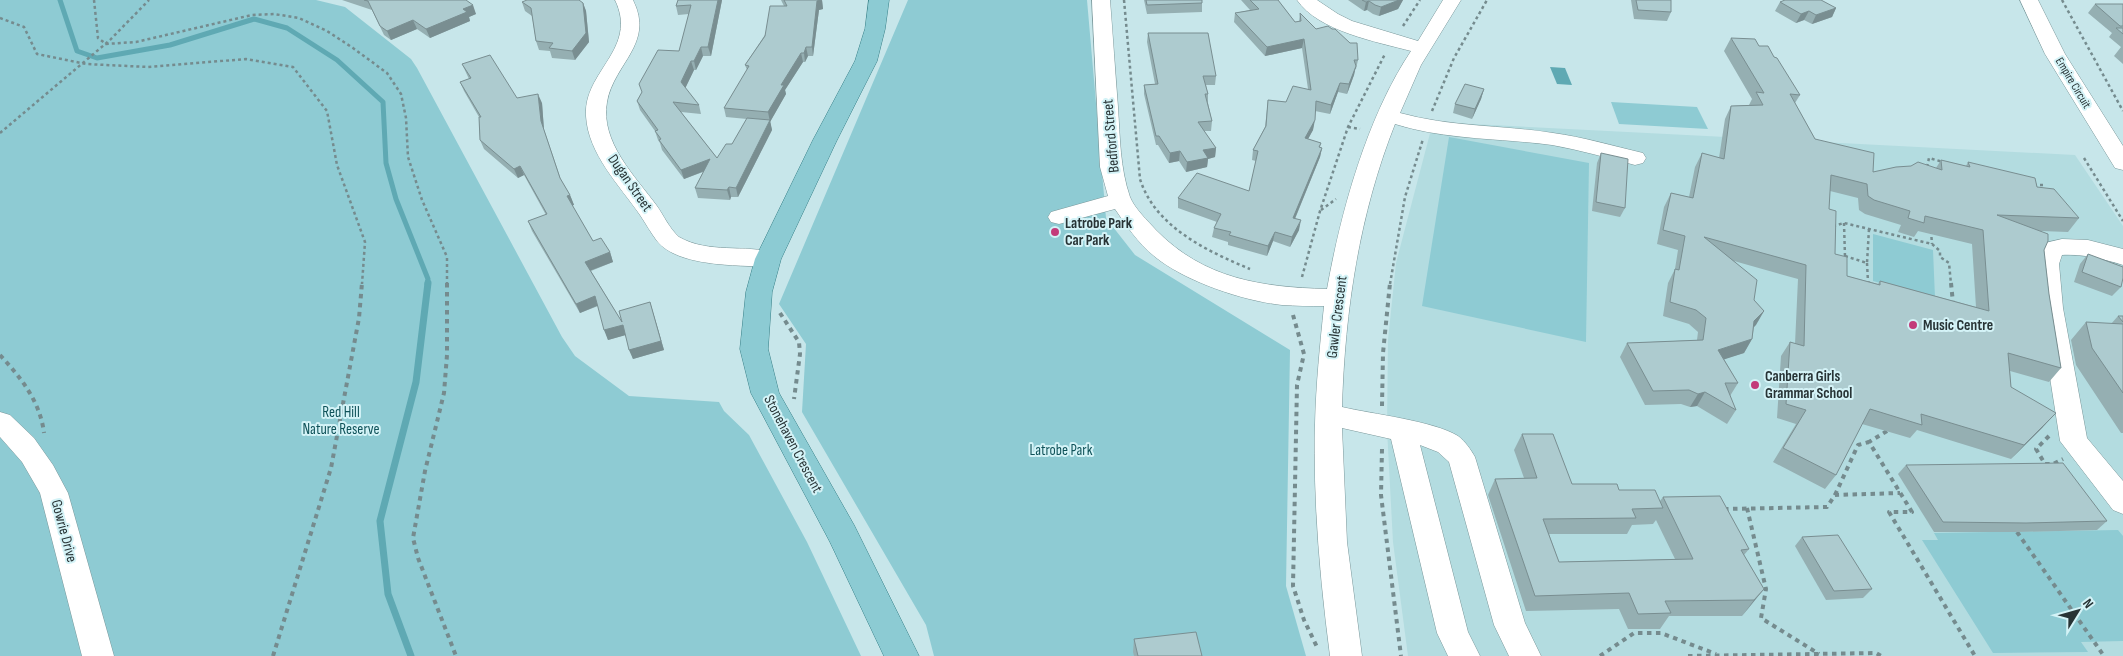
<svg xmlns="http://www.w3.org/2000/svg" width="2123" height="656" viewBox="0 0 2123 656" font-family="'Sofia Sans Condensed',sans-serif">
  <style>
    .built { fill: #b3dce0 }
    .green { fill: #8ecbd3 }
    .water { fill: #5fa9b3 }
    .lines { fill: none; stroke-linecap: round; stroke-linejoin: round }
    .stream-far1 { stroke: #5fa9b3; stroke-width: 5 }
    .stream { stroke: #5fa9b3; stroke-width: 7 }
    .minor-casing { stroke: #7a979a; stroke-width: 1 }
    .major-casing { stroke: #378088; stroke-width: 1 }
    .path-far1 { stroke: #758b8e; stroke-width: 2.5; stroke-dasharray: 3 3; stroke-linecap: butt }
    .path { stroke: #758b8e; stroke-width: 4; stroke-dasharray: 4.5 4.5; stroke-linecap: butt }
    .minor { fill: #fff; fill-rule: evenodd }
    .major { fill: #8ccbd3; fill-rule: evenodd }
    .wall { fill: #95afb2; fill-rule: evenodd }
    .shaded-wall { fill: #798e91 }
    .building { fill: #adcbcf; stroke: #798e91; fill-rule: evenodd }
    .poi-dot { fill: #c33b7a; stroke: #d4f3f7; stroke-width: 2 }
    .labels { text-anchor: middle; dominant-baseline: central; stroke-width: 4; stroke-linejoin: round; paint-order: stroke }
    .far-street-label { font-size: 12px; fill: #273335; stroke: #d4f3f7 }
    .street-label { font-size: 15px; fill: #273335; stroke: #d4f3f7 }
    .poi-label { font-size: 15px; font-weight: bold; fill: #273335; stroke: #d4f3f7; text-anchor: start }
    .park-label { font-size: 15px; fill: #0f5259; stroke: #d4f3f7 }
  </style>
  <rect width="100%" height="100%" fill="#c7e6ea"/>
  <polygon class="built" points="1433,122 2075,155 2123,226 2123,656 1408,656 1393,542 1387,429 1388,340 1396,263"/>
  <g class="green">
    <polygon points="0,0 316,0 345,7 411,59 417,68 562,337 575,356 629,396 719,402 724,411 749,435 807,542 861,656 0,656"/>
    <polygon points="908,0 1087,0 1106,218 1135,255 1290,350 1286,586 1306,656 934,656 926,625 802,412 806,344 779,304"/>
    <polygon points="1611,102 1697,107 1708,129 1619,124"/>
    <polygon points="1449,137 1589,163 1586,342 1422,306"/>
    <polygon points="1873,234 1933,250 1935,298 1873,281"/>
    <polygon points="2118,530 2123,536 2123,641 2081,642 2088,652 1993,653 1922,540 1938,540 1934,533"/>
  </g>
  <polygon class="water" points="1550,67 1565,68 1572,85 1557,84"/>
  <g class="lines">
    <polyline class="stream-far1" points="60,0 77,51 97,58 170,45 254,19 287,28 337,60 383,102 386,163 396,199 428,279 427,284"/>
    <polyline class="stream" points="411,656 388,594 380,521 416,382 428,283"/>
    <defs>
      <g id="minor">
        <path d="M615,0H633C655,44 614,63 607,102C600,142 635,176 657,206C664,216 669,228 679,237C709,254 744,244 776,253L780,259L776,265L768,267C737,265 678,267 657,241C651,233 646,224 640,215C620,186 588,154 586,116C583,71 639,49 615,0Z"/>
        <path d="M1092,0H1110C1113,36 1115,71 1118,107C1120,137 1120,168 1130,197C1135,209 1147,220 1156,230C1204,279 1261,287 1327,289C1341,211 1367,117 1411,51C1377,42 1318,31 1297,0H1317L1338,14L1352,21L1418,41L1443,0H1461L1421,65L1400,113C1450,127 1502,125 1553,133C1583,137 1613,146 1643,153L1646,158L1643,163L1635,165C1608,158 1580,150 1552,145C1500,138 1446,140 1395,124C1359,215 1345,310 1342,407C1372,414 1434,421 1458,436C1465,441 1471,450 1475,457L1525,623L1541,656H1509L1494,625L1449,462L1438,452L1420,445L1468,632L1480,656H1448L1437,633L1391,439L1342,428L1347,542L1362,656H1330C1320,579 1313,502 1315,424C1316,384 1320,345 1324,306C1310,306 1296,306 1282,305C1243,301 1184,281 1154,256C1138,243 1126,225 1115,209L1059,224L1051,222L1048,217L1051,212L1108,196L1100,167Z"/>
        <polygon points="2020,0 2038,0 2065,54 2123,146 2123,170 2115,168 2045,54"/>
        <path d="M2062,239L2088,240L2123,249V265C2103,259 2084,254 2062,255L2059,264L2063,308L2087,438L2123,481V514L2113,510L2060,441L2039,308L2035,264L2045,243Z"/>
        <polygon points="0,412 10,415 34,438 53,465 68,493 114,656 82,656 40,493 22,462 0,437"/>
      </g>
      <polygon id="major" points="869,0 889,0 885,29 877,61 837,140 781,259 772,292 768,349 779,393 854,525 919,656 884,656 830,542 751,393 740,349 746,292 755,259 813,140 855,61 865,29"/>
    </defs>
    <use href="#minor" class="minor-casing"/>
    <use href="#major" class="major-casing"/>
    <g class="path-far1">
      <polyline points="94,0 98,38 106,44 136,42 252,15 274,14 299,18 327,31 353,48 387,73 401,94 406,118 408,157 422,200 447,257 447,284"/>
      <path d="M1124,0L1140,179C1155,227 1207,251 1250,269"/>
      <polyline points="2062,0 2123,111"/>
      <polyline points="0,18 24,27 37,54 86,64 148,67 246,59 293,67 327,111 337,165 365,242 362,284"/>
      <polyline points="1403,26 1420,0"/>
      <polyline points="1432,111 1454,58 1487,0"/>
      <polyline points="1348,127 1360,129"/>
      <polyline points="0,133 110,40 149,0"/>
      <polyline points="2084,158 2123,221"/>
      <polyline points="1927,167 1929,158 1943,162"/>
      <polyline points="2034,185 2046,185"/>
      <polyline points="1321,210 1336,199"/>
      <polyline points="1844,223 1845,257"/>
      <polyline points="1833,226 1844,223 1932,244 1940,251 1940,257 1949,263 1951,284"/>
      <polyline points="1931,231 1932,244"/>
      <polyline points="1845,256 1867,263 1869,229"/>
      <polyline points="1867,263 1868,282 1870,283"/>
      <polyline points="1302,277 1320,211 1348,127 1385,54"/>
      <polyline points="1390,284 1405,197 1423,139"/>
    </g>
    <g class="path">
      <polyline points="447,283 447,355 444,393 425,471 413,538 418,558 456,656"/>
      <polyline points="1951,283 1953,303"/>
      <polyline points="780,313 799,342 800,354 794,399"/>
      <polyline points="1293,315 1304,354 1297,385 1293,586 1304,620 1318,649"/>
      <path d="M0,355C21,378 40,401 44,433"/>
      <polyline points="1382,406 1383,353 1390,283"/>
      <polyline points="1887,431 1869,442 1912,512 1889,512 1975,656"/>
      <polyline points="2049,436 2036,449 2045,464 2053,464 2063,459"/>
      <polyline points="1382,449 1381,495 1401,656"/>
      <polyline points="1835,495 1858,445 1869,442"/>
      <polyline points="1747,508 1766,589 1761,618 1819,654"/>
      <polyline points="1724,509 1827,507 1835,495 1900,493"/>
      <polyline points="2017,532 2104,656"/>
      <polyline points="273,656 331,468 359,318 362,283"/>
      <polyline points="1600,656 1634,633 1661,633 1716,654"/>
      <polyline points="1688,656 1876,653 1881,656"/>
    </g>
    <use href="#minor" class="minor"/>
    <use href="#major" class="major"/>
  </g>
  <g class="wall">
    <polygon points="342,0 466,0 476,14 469,17 470,21 430,38 417,29 391,40 384,35 372,10"/>
    <polygon points="678,0 722,0 711,56 703,56 696,70 694,70 685,88 699,105 701,114 681,112 717,158 732,144 747,119 726,117 724,108 747,70 745,65 784,6 781,0 822,0 823,9 819,10 813,56 808,56 805,62 803,62 785,90 786,94 770,122 772,130 738,197 731,197 730,200 698,198 695,188 703,172 684,179 662,150 660,143 658,140 655,131 640,110 637,101 642,92 679,51 689,14 678,15 676,6"/>
    <polygon points="1144,0 1202,0 1202,12 1147,14"/>
    <polygon points="1241,0 1278,0 1295,22 1299,22 1300,13 1316,29 1358,60 1356,69 1355,69 1354,75 1347,94 1338,92 1330,114 1315,111 1313,130 1308,139 1321,143 1320,147 1322,148 1320,157 1295,219 1299,230 1290,247 1273,241 1267,256 1228,245 1228,242 1212,237 1214,228 1217,222 1178,208 1178,198 1249,191 1256,161 1252,160 1253,150 1265,127 1268,100 1286,102 1308,89 1302,48 1265,56 1234,22 1235,13 1250,10"/>
    <polygon points="1348,0 1403,0 1398,9 1379,16 1373,14 1367,10 1364,11"/>
    <polygon points="1631,0 1671,0 1671,12 1667,21 1634,19"/>
    <polygon points="522,2 583,3 586,11 589,42 575,60 552,58 550,51 539,50 536,41 532,16 525,11"/>
    <polygon points="1780,2 1836,8 1832,17 1812,24 1804,20 1796,23 1775,11"/>
    <polygon points="2095,4 2123,4 2123,64 2114,56 2121,47 2109,37 2112,33 2088,13"/>
    <polygon points="1148,33 1216,76 1215,85 1206,85 1208,94 1208,103 1212,121 1211,131 1204,131 1216,148 1215,157 1208,159 1207,167 1186,172 1179,161 1169,163 1158,145 1156,145 1144,94 1144,85 1155,84 1147,42"/>
    <path d="M1731,38L1759,46L1774,57L1800,95L1795,103L1815,139L1873,172L1936,168L1941,160L1966,166L1968,162L2037,187L2079,218L2068,232L2041,231L2044,250L2049,294L2061,368L2049,382L2010,371L2011,387L2043,427L2011,459L1917,430L1910,438L1862,424L1836,475L1825,489L1773,462L1796,424L1777,418L1781,356L1790,342L1795,344L1798,279L1734,261L1754,300L1764,311L1754,327L1752,339L1744,353L1724,359L1738,383L1730,396L1736,410L1727,424L1697,406L1690,407L1681,404L1645,405L1620,357L1627,343L1697,340L1698,332L1689,324L1663,316L1668,283L1675,269L1678,250L1657,244L1664,207L1671,193L1689,197L1695,167L1702,153L1719,158L1725,119L1731,106L1749,105L1752,99L1724,51ZM1830,191L1858,198L1859,210L1865,214L1901,225L1898,232L1914,237L1918,231L1972,244L1976,307L1880,281L1878,284L1847,276L1835,254L1829,209Z"/>
    <polygon points="462,64 517,98 542,103 544,130 561,180 570,195 574,205 572,205 593,241 610,252 613,262 591,271 622,322 650,302 664,350 633,359 625,335 608,340 598,306 580,313 532,231 528,221 546,215 524,175 518,178 484,149 480,140 479,117 464,91 460,82 469,79"/>
    <polygon points="1484,89 1481,99 1472,119 1453,113 1455,104"/>
    <polygon points="1601,153 1625,208 1620,217 1592,211 1597,163"/>
    <polygon points="2088,254 2121,287 2112,296 2074,282 2080,264"/>
    <polygon points="2118,316 2123,316 2123,433 2121,433 2076,365 2071,340 2086,322 2111,324"/>
    <path d="M1522,434L1572,484L1619,490L1660,501L1663,497L1749,549L1744,555L1764,589L1742,616H1669L1660,629H1628L1619,609L1526,611L1488,495L1495,479L1524,478L1514,450ZM1656,520L1675,559L1559,562L1549,534H1627L1632,525L1653,524Z"/>
    <polygon points="1906,465 2107,521 2097,530 2017,532 1934,532 1898,474"/>
    <polygon points="1802,537 1872,589 1863,598 1826,600 1795,546"/>
    <polygon points="1134,639 1202,656 1134,656 1133,652"/>
  </g>
  <g class="shaded-wall">
    <polygon points="718,0 722,0 711,56 708,47"/>
    <polygon points="822,0 823,9 819,10 813,56 812,47 817,1"/>
    <polygon points="1399,0 1403,0 1398,9 1379,16 1381,7"/>
    <polygon points="1369,1 1367,10 1364,11 1366,2"/>
    <polygon points="583,3 586,11 589,42 575,60 572,51"/>
    <polygon points="473,5 476,14 469,17 470,21 430,38 426,29 463,9"/>
    <polygon points="1836,8 1832,17 1812,24 1816,15"/>
    <polygon points="1809,11 1804,20 1796,23 1801,14"/>
    <polygon points="413,20 417,29 391,40 387,31"/>
    <polygon points="1304,39 1302,48 1265,56 1267,47"/>
    <polygon points="701,47 703,56 696,70 694,61"/>
    <polygon points="806,47 808,56 805,62 804,53"/>
    <polygon points="801,53 803,62 785,90 786,94 770,122 768,112 781,85"/>
    <polygon points="691,61 694,70 684,91 681,82"/>
    <polygon points="1356,66 1354,75 1347,94 1349,84"/>
    <polygon points="1340,83 1338,92 1330,114 1331,105"/>
    <polygon points="1484,89 1481,99 1472,119 1475,109"/>
    <polygon points="538,94 542,103 544,130 564,188 541,121"/>
    <polygon points="770,120 772,130 738,197 736,188"/>
    <polygon points="1315,120 1313,130 1303,148 1305,138"/>
    <polygon points="1216,148 1215,157 1208,159 1207,167 1186,172 1187,162 1203,150"/>
    <polygon points="1322,148 1320,157 1291,228 1293,218"/>
    <polygon points="1180,151 1179,161 1169,163 1170,153"/>
    <polygon points="710,159 712,168 684,179 681,170"/>
    <polygon points="520,166 524,175 518,178 514,169"/>
    <polygon points="729,187 731,197 730,200 727,190"/>
    <polygon points="570,195 574,205 571,206 567,196"/>
    <polygon points="1301,220 1299,230 1290,247 1292,237"/>
    <polygon points="1275,232 1273,241 1267,256 1268,246"/>
    <polygon points="610,252 613,262 589,271 585,262"/>
    <polygon points="595,296 599,305 580,313 576,304"/>
    <polygon points="650,302 664,350 633,359 629,350"/>
    <polygon points="1764,311 1756,325 1746,335 1754,321"/>
    <polygon points="623,325 626,335 608,340 604,330"/>
    <polygon points="1752,339 1744,353 1710,364 1718,350"/>
    <polygon points="1705,392 1697,406 1690,407 1698,394"/>
    <polygon points="2056,413 2043,427 2011,459 2024,445"/>
    <polygon points="1764,589 1751,605 1742,616 1754,600"/>
  </g>
  <g class="building">
    <polygon points="364,0 466,0 473,5 463,9 467,12 426,29 413,20 387,31 380,26 368,1"/>
    <polygon points="527,0 579,0 583,3 586,33 572,51 549,48 553,43 536,41 531,8 522,2"/>
    <polygon points="678,0 718,0 708,47 701,47 694,61 691,61 681,82 699,105 673,102 717,158 726,144 732,144 747,118 770,120 736,188 729,187 727,190 695,188 710,159 681,170 659,140 661,139 655,131 658,130 637,101 642,92 639,84 658,50 679,51 691,5 676,6"/>
    <polygon points="784,0 821,0 817,1 812,47 806,47 804,53 801,53 781,85 784,85 768,112 724,108 749,66 745,65 765,36 770,6 787,6"/>
    <polygon points="1146,0 1202,0 1202,3 1147,5"/>
    <polygon points="1250,0 1278,0 1295,22 1301,21 1300,13 1316,29 1328,26 1332,29 1335,29 1350,43 1357,43 1358,60 1354,60 1356,66 1349,84 1340,83 1331,105 1316,101 1315,120 1305,138 1321,143 1319,147 1322,148 1293,218 1301,220 1292,237 1275,232 1268,246 1229,235 1231,232 1214,228 1221,214 1178,198 1197,173 1249,191 1258,151 1253,150 1266,126 1268,100 1286,102 1293,86 1311,90 1304,39 1267,47 1235,13 1259,9"/>
    <polygon points="1362,0 1399,0 1381,7 1375,5 1369,1 1366,2"/>
    <polygon points="1636,0 1671,0 1671,12 1638,10"/>
    <polygon points="1785,0 1821,0 1836,8 1816,15 1809,11 1801,14 1780,2"/>
    <polygon points="2095,4 2123,4 2123,26 2120,26"/>
    <polygon points="2116,28 2123,28 2123,34"/>
    <polygon points="1148,33 1208,33 1216,76 1203,76 1208,94 1205,94 1212,121 1198,122 1216,148 1203,150 1208,158 1187,162 1180,151 1170,153 1159,136 1156,136 1144,85 1158,84"/>
    <path d="M1731,38L1755,39L1759,46H1768L1774,57L1777,58L1800,95L1790,94L1815,139L1874,153L1873,172L1896,167L1911,166L1918,162L1942,170L1941,160L1970,167L1968,162L2035,178L2037,187L2054,189L2079,218L1997,215L2048,234V241L2044,250L2049,294L2061,368L2008,353L2011,387L2056,413L2024,445L1921,414L1922,425L1870,409L1836,475L1783,448L1806,410L1786,404L1790,342L1804,346L1806,265L1704,237L1757,280L1754,300L1764,311L1754,321L1752,339L1718,350L1738,383H1725L1736,410L1705,392L1698,394L1689,390L1653,391L1627,343L1703,340L1706,318L1696,310L1670,302L1675,269L1679,270L1685,236L1663,230L1671,193L1693,198L1702,153L1724,159L1731,106L1763,105L1756,92L1764,93ZM1831,175L1867,184L1868,196L1874,200L1910,211L1908,218L1924,223L1925,216L1983,230L1989,311L1880,281V285L1847,276V257L1835,254L1836,211L1829,209Z"/>
    <polygon points="490,55 517,98 538,94 541,121 560,178 570,195 567,196 593,241 601,238 610,252 585,262 622,322 619,311 650,302 661,341 629,350 623,325 604,330 595,296 576,304 528,221 547,214 520,166 514,169 480,140 479,117 481,117 460,82 471,78 462,64"/>
    <polygon points="1465,84 1484,89 1475,109 1455,104"/>
    <polygon points="1601,153 1628,159 1625,208 1596,202"/>
    <polygon points="2088,254 2123,267 2123,278 2121,287 2082,272"/>
    <polygon points="2118,316 2123,316 2123,322"/>
    <polygon points="2086,322 2123,324 2123,393 2092,348"/>
    <polygon points="1522,434 1553,434 1572,484 1617,484 1619,490 1655,490 1663,508 1632,509 1636,518 1543,519 1559,562 1693,559 1663,497 1720,496 1749,549 1741,550 1764,589 1754,600 1665,601 1671,613 1638,614 1629,593 1535,596 1495,479 1537,478"/>
    <polygon points="2063,463 2107,521 2026,523 1943,522 1906,465"/>
    <polygon points="1838,535 1872,589 1834,591 1802,537"/>
    <polygon points="1196,632 1202,656 1138,656 1134,639"/>
  </g>
  <g class="poi-dot">
    <circle cx="1055" cy="232" r="5"/>
    <circle cx="1913" cy="325" r="5"/>
    <circle cx="1755" cy="385" r="5"/>
  </g>
  <g class="labels">
    <g class="far-street-label">
      <text transform="translate(2073 83) rotate(59)">Empire Circuit</text>
    </g>
    <g class="street-label">
      <text transform="translate(1111 136) rotate(-95)">Bedford Street</text>
      <text transform="translate(630 183) rotate(55)">Dugan Street</text>
      <text transform="translate(1337 317) rotate(-83)">Gawler Crescent</text>
      <text transform="translate(793 444) rotate(62)">Stonehaven Crescent</text>
      <text transform="translate(64 531) rotate(75)">Gowrie Drive</text>
    </g>
    <g class="poi-label">
      <text x="1065" y="223">Latrobe Park<tspan x="1065" dy="17">Car Park</tspan></text>
      <text x="1923" y="325">Music Centre</text>
      <text x="1765" y="376">Canberra Girls<tspan x="1765" dy="17">Grammar School</tspan></text>
    </g>
    <g class="park-label">
      <text x="341" y="412">Red Hill<tspan x="341" dy="17">Nature Reserve</tspan></text>
      <text x="1061" y="450">Latrobe Park</text>
    </g>
  </g>
  <g transform="translate(2078 611) rotate(53)" stroke="#d4f3f7" stroke-width="4" paint-order="stroke">
  <path d="M0-4L9 19L0 12L-9 19Z" fill="#273335"/>
  <text y="-8" font-size="14" font-weight="bold" text-anchor="middle" fill="#273335">N</text>
  </g>
</svg>
